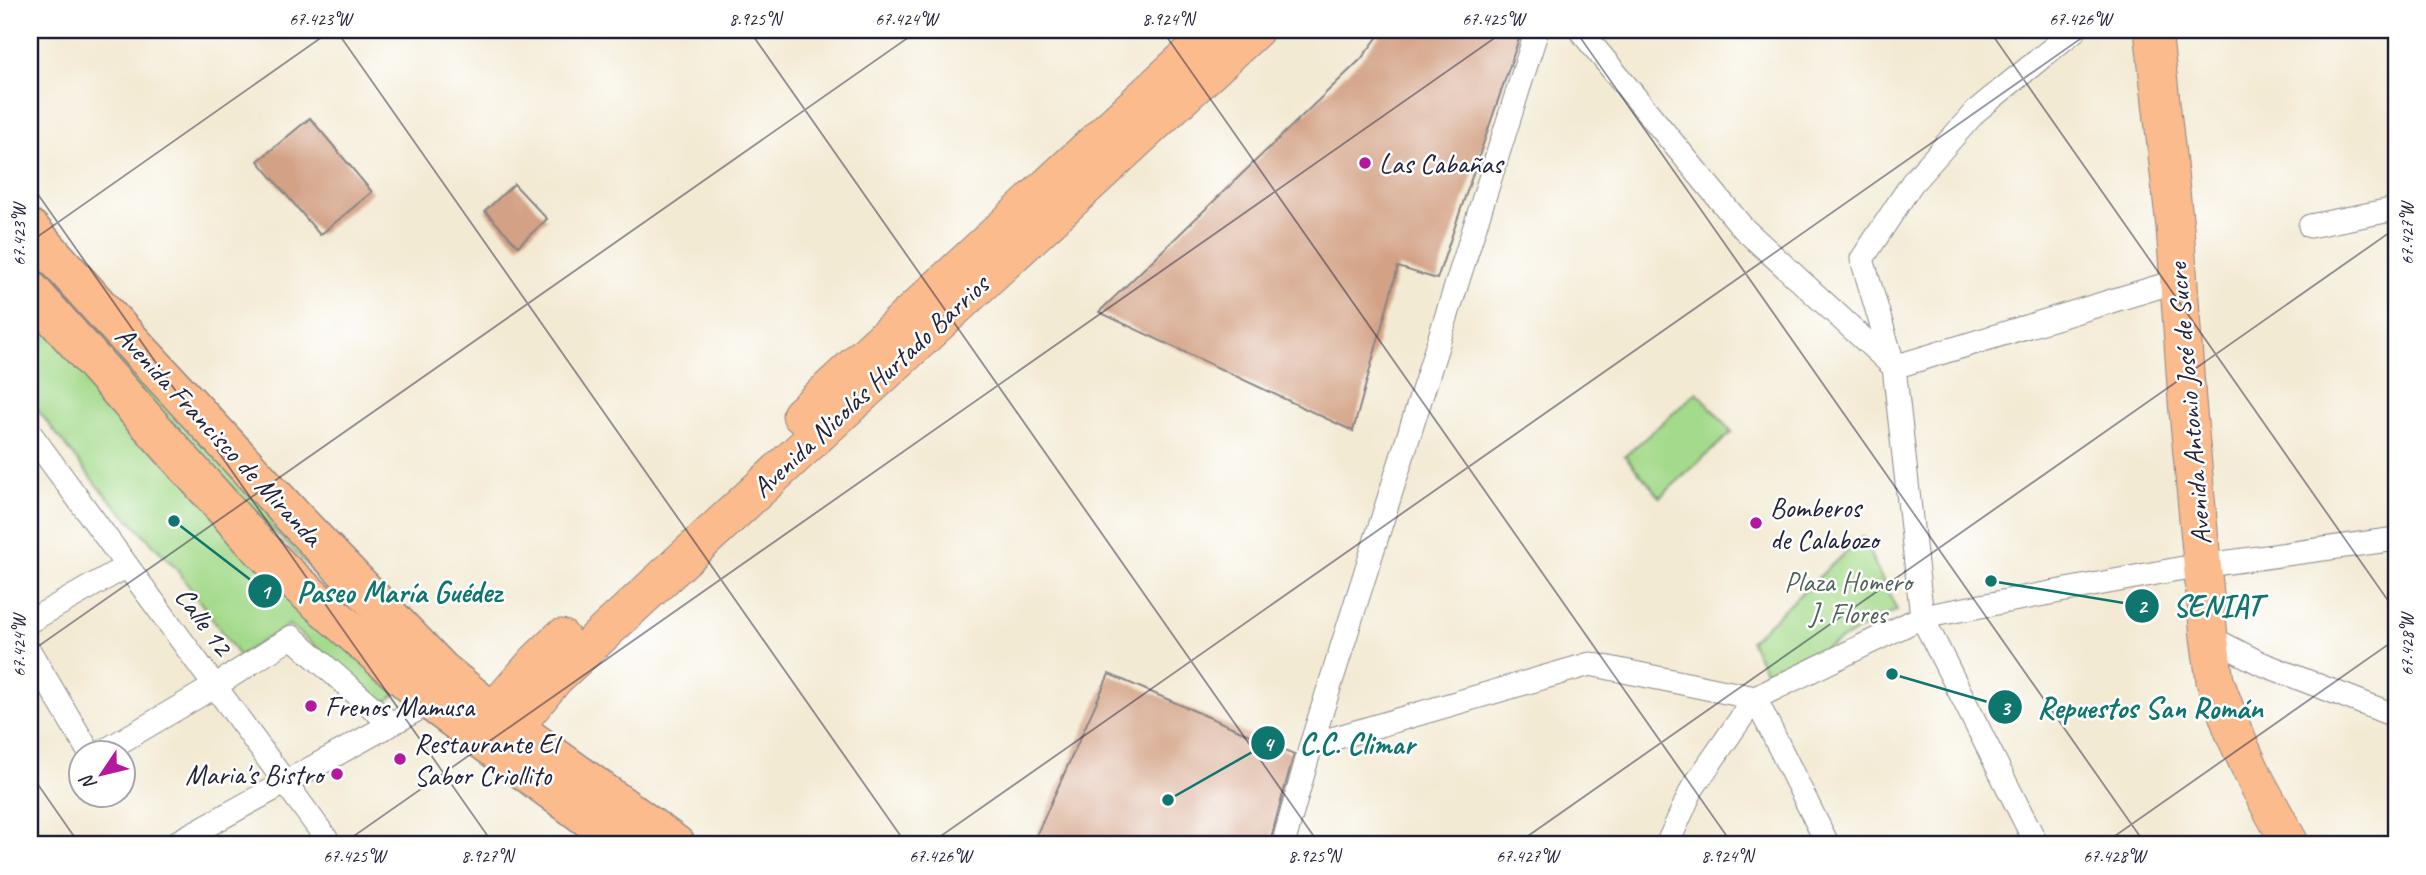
<svg xmlns="http://www.w3.org/2000/svg" width="2426" height="875" viewBox="0 0 2426 875" font-family="Caveat,sans-serif">
  <style>
    .green { fill: #a4da8b; stroke: #637e63; stroke-width: 2 }
    .building { fill: #d3a184 }
    .lines { fill: none; stroke-linecap: round; stroke-linejoin: round }
    .street-casing { stroke: #8a8687; stroke-width: 25 }
    .primary-casing { stroke: #8a8687; stroke-width: 39 }
    .highway-casing { stroke: #8a8687; stroke-width: 41 }
    .street { stroke: #fff; stroke-width: 23 }
    .primary { stroke: #fbbb8c; stroke-width: 37 }
    .highway { stroke: #fbbb8c; stroke-width: 38 }
    .ticks { fill: none; stroke: #22223b; stroke-width: 2; stroke-opacity: 0.45 }
    .poi-dot { fill: #b5179e; stroke: #fff; stroke-width: 2.5 }
    .labels { text-anchor: middle; dominant-baseline: central; stroke-width: 5; stroke-linejoin: round; paint-order: stroke }
    .poi-label { font-size: 28px; fill: #22223b; stroke: #fff; text-anchor: start }
    .street-label { font-size: 28px; fill: #22223b; stroke: #fff }
    .park-label { font-size: 28px; fill: #506257; stroke: #fff }
    .leader { fill: none; stroke: #0f766e; stroke-width: 2.5 }
    .callout-dot { fill: #0f766e; stroke: #fff; stroke-width: 2.5 }
    .mark-label { font-size: 21px; text-anchor: middle; font-weight: bold; fill: #fff }
    .callout-label { font-size: 30px; text-anchor: middle; font-weight: bold; fill: #0f766e; stroke: #fff; stroke-width: 5; stroke-linejoin: round; paint-order: stroke }
    .neatline { fill: none; stroke: #22223b; stroke-width: 2.5 }
    .ticks-label { font-size: 18px; text-anchor: middle; fill: #22223b }
  </style>
  <rect width="100%" height="100%" fill="#fff"/>
  <filter id="ink" filterUnits="userSpaceOnUse"><feTurbulence type="fractalNoise" baseFrequency=".0143" numOctaves="2"/><feDisplacementMap in="SourceGraphic" scale="14" xChannelSelector="R" yChannelSelector="G"/><feConvolveMatrix kernelMatrix="1 2 1 2 8 2 1 2 1" color-interpolation-filters="sRGB"/></filter>
  <filter id="wash" filterUnits="userSpaceOnUse"><feTurbulence type="fractalNoise" baseFrequency=".00686" numOctaves="4" result="noise"/><feDisplacementMap in="SourceGraphic" scale="28" xChannelSelector="R" yChannelSelector="G"/><feGaussianBlur stdDeviation="1.57" result="paint"/><feColorMatrix in="noise" values="0 0 0 0 0 0 0 0 0 0 0 0 0 0 0 0 0 1.4 0 .05"/><feComposite in="paint" operator="in"/></filter>
  <g filter="url(#wash)">
    <rect width="100%" height="100%" fill="#f3ead3"/>
    <g class="green">
      <polygon points="30,251 308,550 383,643 152,406 30,267"/>
      <polygon points="30,304 396,694 384,703 289,625 239,656 175,567 99,488 30,400"/>
      <polygon points="1697,392 1732,432 1660,497 1625,456"/>
      <polygon points="1862,537 1897,610 1769,678 1750,641"/>
    </g>
    <g id="blocks">
      <g class="building">
        <polygon points="1383,30 1522,30 1437,279 1398,267 1353,431 1099,312 1361,59"/>
        <polygon points="310,118 372,192 320,235 258,161"/>
        <polygon points="514,184 547,219 518,246 485,211"/>
        <polygon points="1109,674 1294,754 1269,845 1032,845"/>
      </g>
    </g>
  </g>
  <g filter="url(#ink)">
    <use href="#blocks" fill-opacity="0" stroke="#8a8687" stroke-width="2"/>
    <g class="lines">
      <defs>
        <g id="street">
          <polyline points="1580,30 1743,228 1894,367 2161,286"/>
          <polyline points="2310,226 2396,209"/>
          <polyline points="30,433 331,845"/>
          <polyline points="30,621 127,566"/>
          <polyline points="2209,637 2260,663 2396,716"/>
          <polyline points="30,652 89,752"/>
          <polyline points="1311,745 1537,30"/>
          <polyline points="103,752 215,686 292,637 391,724"/>
          <polyline points="172,845 431,702"/>
          <polyline points="1283,845 1311,745 1590,664 1755,698 1692,789 1667,845"/>
          <polyline points="1828,845 1755,698 1922,617 2178,569 2396,539"/>
          <polyline points="2037,845 1922,617 1894,367 1862,259 1912,183 1976,111 2075,30"/>
        </g>
        <g id="primary">
          <polyline points="2153,30 2175,227 2187,401 2209,637 2215,681 2234,733 2256,781 2291,845"/>
          <polyline points="801,415 1216,30"/>
          <polyline points="473,734 537,661 561,638"/>
          <polyline points="496,750 555,678 1255,30"/>
        </g>
        <g id="highway">
          <polyline points="30,229 104,312 300,524 441,670 491,711 676,845"/>
          <polyline points="30,290 250,537 283,571 431,702 625,845"/>
        </g>
      </defs>
      <use href="#street" class="street-casing"/>
      <use href="#primary" class="primary-casing"/>
      <use href="#highway" class="highway-casing"/>
      <use href="#street" class="street"/>
      <use href="#primary" class="primary"/>
      <use href="#highway" class="highway"/>
    </g>
  </g>
  <path class="ticks" d="M336,30L907,845M749,30L1320,845M1162,30L1733,845M1575,30L2146,845M1989,30L2396,612M30,183L494,845M30,242L332,30M30,652L919,30M30,773L80,845M341,845L1506,30M928,845L2093,30M1515,845L2396,228M2102,845L2396,639"/>
  <g class="poi-dot">
    <circle cx="1365" cy="163" r="7"/>
    <circle cx="1756" cy="523" r="7"/>
    <circle cx="311" cy="706" r="7"/>
    <circle cx="400" cy="759" r="7"/>
    <circle cx="337" cy="774" r="7"/>
  </g>
  <g class="labels">
    <g class="poi-label">
      <text x="1379" y="163">Las Cabañas</text>
      <text x="1770" y="507">Bomberos<tspan x="1770" dy="32">de Calabozo</tspan></text>
      <text x="325" y="706">Frenos Mamusa</text>
      <text x="414" y="743">Restaurante El<tspan x="414" dy="32">Sabor Criollito</tspan></text>
      <text x="323" y="774" text-anchor="end">Maria's Bistro</text>
    </g>
    <g class="street-label">
      <text transform="translate(870 386) rotate(-43)">Avenida Nicolás Hurtado Barrios</text>
      <text transform="translate(2189 404) rotate(-95)">Avenida Antonio José de Sucre</text>
      <text transform="translate(219 436) rotate(47)">Avenida Francisco de Miranda</text>
      <text transform="translate(204 621) rotate(54)">Calle 12</text>
    </g>
    <g class="park-label">
      <text x="1848" y="581">Plaza Homero<tspan x="1848" dy="32">J. Flores</tspan></text>
    </g>
  </g>
  <path class="leader" d="M174 521L265 591M1991 581L2142 606M1892 674L2005 707M1168 800L1268 743"/>
  <g class="callout-dot">
    <circle cx="174" cy="521" r="7"/>
    <circle cx="1991" cy="581" r="7"/>
    <circle cx="1892" cy="674" r="7"/>
    <circle cx="1168" cy="800" r="7"/>
    <circle cx="265" cy="591" r="18"/>
    <circle cx="2142" cy="606" r="18"/>
    <circle cx="2005" cy="707" r="18"/>
    <circle cx="1268" cy="743" r="18"/>
  </g>
  <g class="mark-label">
    <text x="265" y="599">1</text>
    <text x="2142" y="613">2</text>
    <text x="2005" y="715">3</text>
    <text x="1268" y="751">4</text>
  </g>
  <g class="callout-label">
    <text x="399" y="602">Paseo María Guédez</text>
    <text x="2217" y="616">SENIAT</text>
    <text x="2150" y="718">Repuestos San Román</text>
    <text x="1357" y="754">C.C. Climar</text>
  </g>
  <rect width="2426" height="875" fill="none" stroke="#fff" stroke-width="77"/>
  <g transform="translate(102 774) rotate(235)"><circle r="33" fill="#ffffff" stroke="#a7a7b1" stroke-width="2"/>
  <path d="M0-5L12 26L0 18L-12 26Z" fill="#b5179e"/>
  <text y="-10" font-size="19" font-weight="bold" text-anchor="middle" fill="#22223b">N</text>
  </g>
  <rect x="38" y="38" width="2350" height="798" class="neatline"/>
  <g class="ticks-label">
    <text x="320" y="25">67.423°W</text>
    <text x="755" y="25">8.925°N</text>
    <text x="906" y="25">67.424°W</text>
    <text x="1168" y="25">8.924°N</text>
    <text x="1493" y="25">67.425°W</text>
    <text x="2080" y="25">67.426°W</text>
    <text transform="translate(2407 234) rotate(-90)" y="6">67.427°W</text>
    <text transform="translate(19 235) rotate(-90)" y="6">67.423°W</text>
    <text transform="translate(2407 645) rotate(-90)" y="6">67.428°W</text>
    <text transform="translate(19 646) rotate(-90)" y="6">67.424°W</text>
    <text x="354" y="862">67.425°W</text>
    <text x="487" y="862">8.927°N</text>
    <text x="940" y="862">67.426°W</text>
    <text x="1314" y="862">8.925°N</text>
    <text x="1527" y="862">67.427°W</text>
    <text x="1727" y="862">8.924°N</text>
    <text x="2114" y="862">67.428°W</text>
  </g>
</svg>
